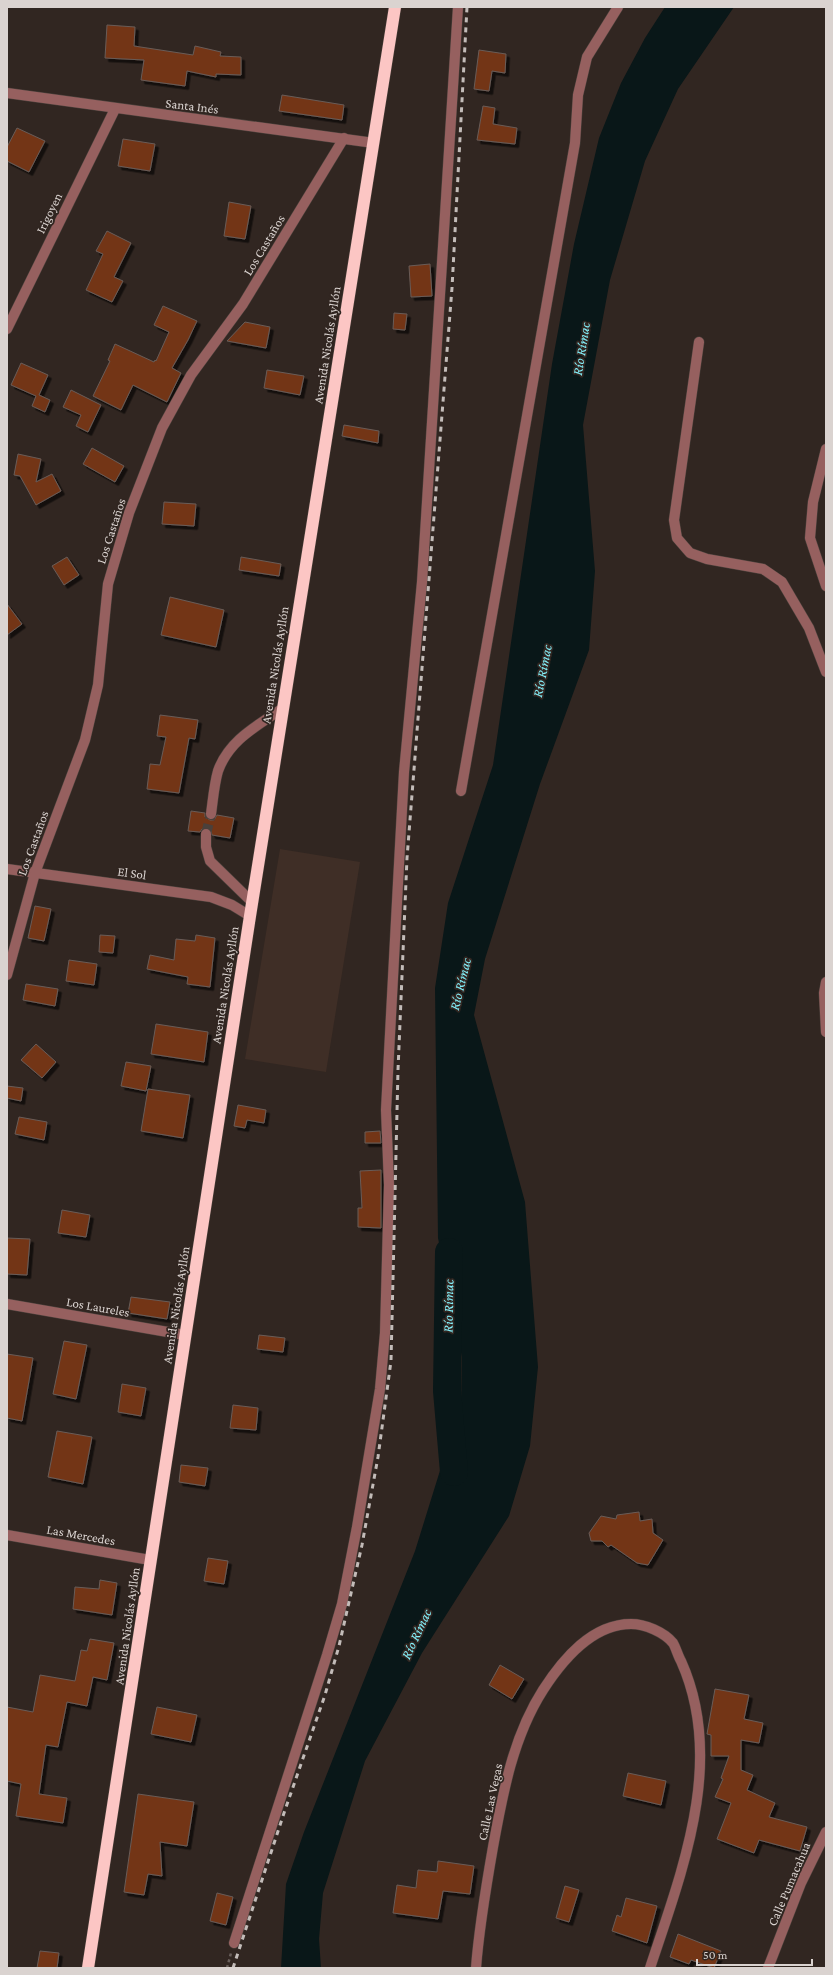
<svg xmlns="http://www.w3.org/2000/svg" width="833" height="1975" viewBox="0 0 833 1975" font-family="'Crimson Pro',serif">
  <style>
    .built { fill: #3f2e26 }
    .water { fill: #091718 }
    .lines { fill: none; stroke-linecap: round; stroke-linejoin: round }
    .river { stroke: #091718; stroke-width: 28 }
    .building { fill: #733518; stroke: #695c57; filter: url(#shadow) }
    .minor-tunnel { stroke: #4a403b; stroke-width: 10; stroke-dasharray: 10 5; stroke-linecap: butt }
    .minor-casing { stroke: #4c423d; stroke-width: 11 }
    .highway-casing { stroke: #4c423d; stroke-width: 13 }
    .path { stroke: #6a605c; stroke-width: 2.5; stroke-dasharray: 3 3; stroke-linecap: butt }
    .minor { stroke: #96605f; stroke-width: 10 }
    .highway { stroke: #fcc6c4; stroke-width: 12 }
    .rail { stroke: #c3bcb9; stroke-width: 3; stroke-dasharray: 5 5; stroke-linecap: butt }
    .labels { text-anchor: middle; dominant-baseline: central; stroke-width: 3.5; stroke-linejoin: round; paint-order: stroke }
    .street-label { font-size: 13px; fill: #dad3d0; stroke: #312621 }
    .water-label { font-size: 14px; font-style: italic; fill: #83f0fa; stroke: #312621 }
  </style>
  <defs>
    <filter id="shadow"><feDropShadow dx="3.5" dy="3.5" stdDeviation="0" flood-color="#0009"/></filter>
  </defs>
  <rect width="100%" height="100%" fill="#312621"/>
  <polygon class="built" points="280,849 360,862 326,1072 245,1059"/>
  <polygon class="water" points="665,7 734,7 678,89 645,161 610,280 583,425 595,571 589,650 540,784 485,959 474,1015 525,1202 538,1367 530,1446 509,1516 422,1653 365,1761 323,1893 319,1939 321,1968 281,1968 286,1884 304,1832 415,1551 461,1403 462,1357 438,1238 435,988 448,903 493,765 552,364 574,244 599,138 621,83 645,38"/>
  <g class="lines">
    <polyline class="river" points="449,1252 447,1391 454,1472"/>
  </g>
  <g class="building">
    <polygon points="107,25 135,27 134,46 193,55 195,46 221,52 220,56 241,57 241,75 216,74 216,77 187,71 185,86 141,80 144,60 105,58"/>
    <polygon points="479,50 506,54 505,73 492,71 489,91 474,89"/>
    <polygon points="282,95 344,105 342,120 279,111"/>
    <polygon points="483,106 495,108 493,124 517,128 515,144 477,140"/>
    <polygon points="17,128 45,141 29,172 7,161 7,147"/>
    <polygon points="123,139 155,144 150,171 118,166"/>
    <polygon points="229,202 251,206 245,239 224,236"/>
    <polygon points="107,231 131,243 114,277 123,281 112,302 86,290 103,254 96,251"/>
    <polygon points="430,264 432,296 411,297 409,266"/>
    <polygon points="163,306 197,321 188,340 172,368 181,373 167,402 133,385 121,410 93,396 110,361 108,360 115,344 154,362 155,360 156,361 169,332 154,325"/>
    <polygon points="394,313 407,314 405,330 393,329"/>
    <polygon points="245,322 270,327 266,348 227,341"/>
    <polygon points="21,363 48,375 39,395 50,400 45,412 32,406 36,396 11,385"/>
    <polygon points="267,370 304,376 300,395 264,388"/>
    <polygon points="71,390 101,405 88,432 76,426 81,415 63,407"/>
    <polygon points="344,425 379,431 378,443 342,436"/>
    <polygon points="92,448 124,466 115,482 83,464"/>
    <polygon points="18,454 41,459 36,482 52,474 61,491 36,505 20,476 14,475"/>
    <polygon points="164,502 196,504 194,526 162,524"/>
    <polygon points="67,557 79,575 64,585 52,566"/>
    <polygon points="241,557 281,564 279,576 239,570"/>
    <polygon points="170,597 224,610 216,647 161,635"/>
    <polygon points="7,604 22,624 7,635"/>
    <polygon points="160,715 198,720 195,739 189,738 179,793 147,789 150,764 160,765 166,737 157,736"/>
    <polygon points="191,811 205,813 205,817 210,820 214,820 217,815 234,818 230,838 212,835 211,830 206,828 202,829 200,832 188,831"/>
    <polygon points="35,906 51,909 44,941 28,938"/>
    <polygon points="100,935 115,936 113,953 99,952"/>
    <polygon points="196,935 215,938 210,987 187,984 188,977 147,969 150,955 174,960 176,939 195,941"/>
    <polygon points="69,960 97,964 94,985 66,981"/>
    <polygon points="26,984 58,989 55,1006 23,1000"/>
    <polygon points="156,1024 208,1032 204,1062 151,1054"/>
    <polygon points="36,1044 56,1062 42,1078 21,1060"/>
    <polygon points="126,1062 151,1066 146,1091 121,1086"/>
    <polygon points="7,1086 23,1088 21,1101 7,1098"/>
    <polygon points="148,1089 190,1095 183,1138 141,1131"/>
    <polygon points="238,1105 266,1110 264,1123 247,1120 245,1128 234,1126"/>
    <polygon points="19,1117 47,1122 44,1140 15,1134"/>
    <polygon points="380,1131 381,1143 365,1143 365,1132"/>
    <polygon points="381,1170 381,1228 358,1227 358,1208 362,1208 360,1171"/>
    <polygon points="62,1210 90,1215 86,1237 58,1233"/>
    <polygon points="7,1238 30,1239 27,1275 7,1274"/>
    <polygon points="131,1297 170,1302 167,1319 128,1313"/>
    <polygon points="259,1335 285,1338 283,1352 257,1349"/>
    <polygon points="64,1341 87,1345 76,1399 53,1394"/>
    <polygon points="7,1354 33,1358 22,1421 7,1418"/>
    <polygon points="122,1384 146,1388 141,1416 118,1412"/>
    <polygon points="233,1405 258,1408 256,1430 230,1428"/>
    <polygon points="57,1431 92,1437 83,1484 48,1477"/>
    <polygon points="181,1465 208,1468 205,1486 179,1482"/>
    <polygon points="639,1512 640,1521 652,1519 653,1533 663,1540 648,1565 637,1563 611,1545 608,1547 602,1541 591,1541 589,1533 601,1516 616,1519 617,1515"/>
    <polygon points="208,1558 228,1561 224,1584 204,1581"/>
    <polygon points="100,1580 117,1583 112,1615 73,1609 75,1587 99,1589"/>
    <polygon points="90,1639 114,1643 107,1680 93,1677 87,1706 67,1702 58,1747 46,1745 39,1794 67,1798 63,1823 16,1816 21,1784 7,1781 7,1707 33,1712 40,1675 75,1681 81,1650 87,1651"/>
    <polygon points="500,1665 524,1679 512,1699 489,1685"/>
    <polygon points="715,1689 749,1695 744,1719 763,1723 759,1743 741,1740 741,1770 753,1775 747,1790 775,1803 769,1817 807,1827 800,1851 759,1840 754,1853 717,1839 731,1803 715,1797 723,1779 721,1778 729,1756 711,1756 711,1735 707,1734"/>
    <polygon points="157,1707 197,1715 191,1742 151,1734"/>
    <polygon points="628,1773 666,1781 661,1805 623,1796"/>
    <polygon points="138,1794 194,1802 187,1846 160,1842 162,1876 148,1874 144,1895 124,1892"/>
    <polygon points="438,1861 474,1866 470,1894 443,1891 438,1919 393,1913 397,1885 416,1888 418,1870 437,1872"/>
    <polygon points="565,1886 579,1890 569,1922 556,1918"/>
    <polygon points="217,1893 233,1897 226,1925 210,1921"/>
    <polygon points="626,1898 657,1906 647,1943 612,1931 617,1915 621,1917"/>
    <polygon points="678,1934 721,1951 714,1968 691,1960 689,1964 670,1957"/>
    <polygon points="40,1951 59,1953 57,1968 37,1968"/>
  </g>
  <g class="lines">
    <polyline class="minor-tunnel" points="206,834 211,814"/>
    <defs>
      <g id="minor">
        <polyline points="7,93 374,143"/>
        <polyline points="7,329 115,109"/>
        <polyline points="699,342 674,520 677,538 690,553 707,559 763,569 782,582 809,628 826,672"/>
        <polyline points="826,449 813,502 810,538 826,586"/>
        <polyline points="461,791 575,143 578,95 587,57 618,7"/>
        <path d="M211,814C213,800 214,785 218,771C229,740 257,726 283,708"/>
        <polyline points="206,834 206,847 210,861 252,902"/>
        <polyline points="7,869 211,897 232,905 250,916"/>
        <polyline points="7,975 35,873 85,740 98,685 108,584 129,513 162,428 191,375 243,304 344,138"/>
        <polyline points="826,982 824,993 826,1032"/>
        <polyline points="7,1304 185,1335"/>
        <polyline points="7,1535 150,1560"/>
        <polyline points="234,1943 327,1655 342,1604 357,1527 380,1389 385,1333 389,1185 386,1110 398,883 404,772 422,582 458,7"/>
        <path d="M476,1968C479,1927 486,1887 493,1847C503,1792 513,1737 543,1690C563,1659 592,1624 631,1624C645,1624 664,1632 673,1643C676,1648 678,1656 681,1661C726,1761 682,1871 650,1968"/>
        <polyline points="768,1968 801,1883 826,1832"/>
      </g>
      <polyline id="highway" points="88,1968 250,916 395,7"/>
    </defs>
    <use href="#minor" class="minor-casing"/>
    <use href="#highway" class="highway-casing"/>
    <polyline class="path" points="227,1968 231,1953"/>
    <use href="#minor" class="minor"/>
    <use href="#highway" class="highway"/>
    <polyline class="rail" points="233,1968 284,1813 325,1695 339,1646 362,1545 378,1457 391,1361 398,1070 407,858 452,288 467,7"/>
  </g>
  <g class="labels">
    <g class="street-label">
      <text transform="translate(192 106) rotate(7)">Santa Inés</text>
      <text transform="translate(49 213) rotate(-64)">Irigoyen</text>
      <text transform="translate(264 245) rotate(-59)">Los Castaños</text>
      <text transform="translate(327 345) rotate(-81)">Avenida Nicolás Ayllón</text>
      <text transform="translate(111 531) rotate(-72)">Los Castaños</text>
      <text transform="translate(275 665) rotate(-81)">Avenida Nicolás Ayllón</text>
      <text transform="translate(33 843) rotate(-70)">Los Castaños</text>
      <text transform="translate(132 873) rotate(8)">El Sol</text>
      <text transform="translate(225 985) rotate(-81)">Avenida Nicolás Ayllón</text>
      <text transform="translate(176 1305) rotate(-81)">Avenida Nicolás Ayllón</text>
      <text transform="translate(98 1307) rotate(10)">Los Laureles</text>
      <text transform="translate(81 1535) rotate(10)">Las Mercedes</text>
      <text transform="translate(127 1626) rotate(-82)">Avenida Nicolás Ayllón</text>
      <text transform="translate(490 1802) rotate(-78)">Calle Las Vegas</text>
      <text transform="translate(789 1884) rotate(-67)">Calle Pumacahua</text>
    </g>
    <g class="water-label">
      <text transform="translate(581 349) rotate(-81)">Río Rímac</text>
      <text transform="translate(542 671) rotate(-79)">Río Rímac</text>
      <text transform="translate(460 984) rotate(-76)">Río Rímac</text>
      <text transform="translate(448 1306) rotate(-89)">Río Rímac</text>
      <text transform="translate(416 1634) rotate(-65)">Río Rímac</text>
    </g>
  </g>
  <rect width="833" height="1975" fill="none" stroke="#dad3d0" stroke-width="16"/>
  <path d="M697 1959v6h115v-6" fill="none" stroke="#dad3d0" stroke-width="2"/>
  <text x="703" y="1959" font-size="12" fill="#dad3d0" stroke="#312621" stroke-width="3" paint-order="stroke">50 m</text>
</svg>
